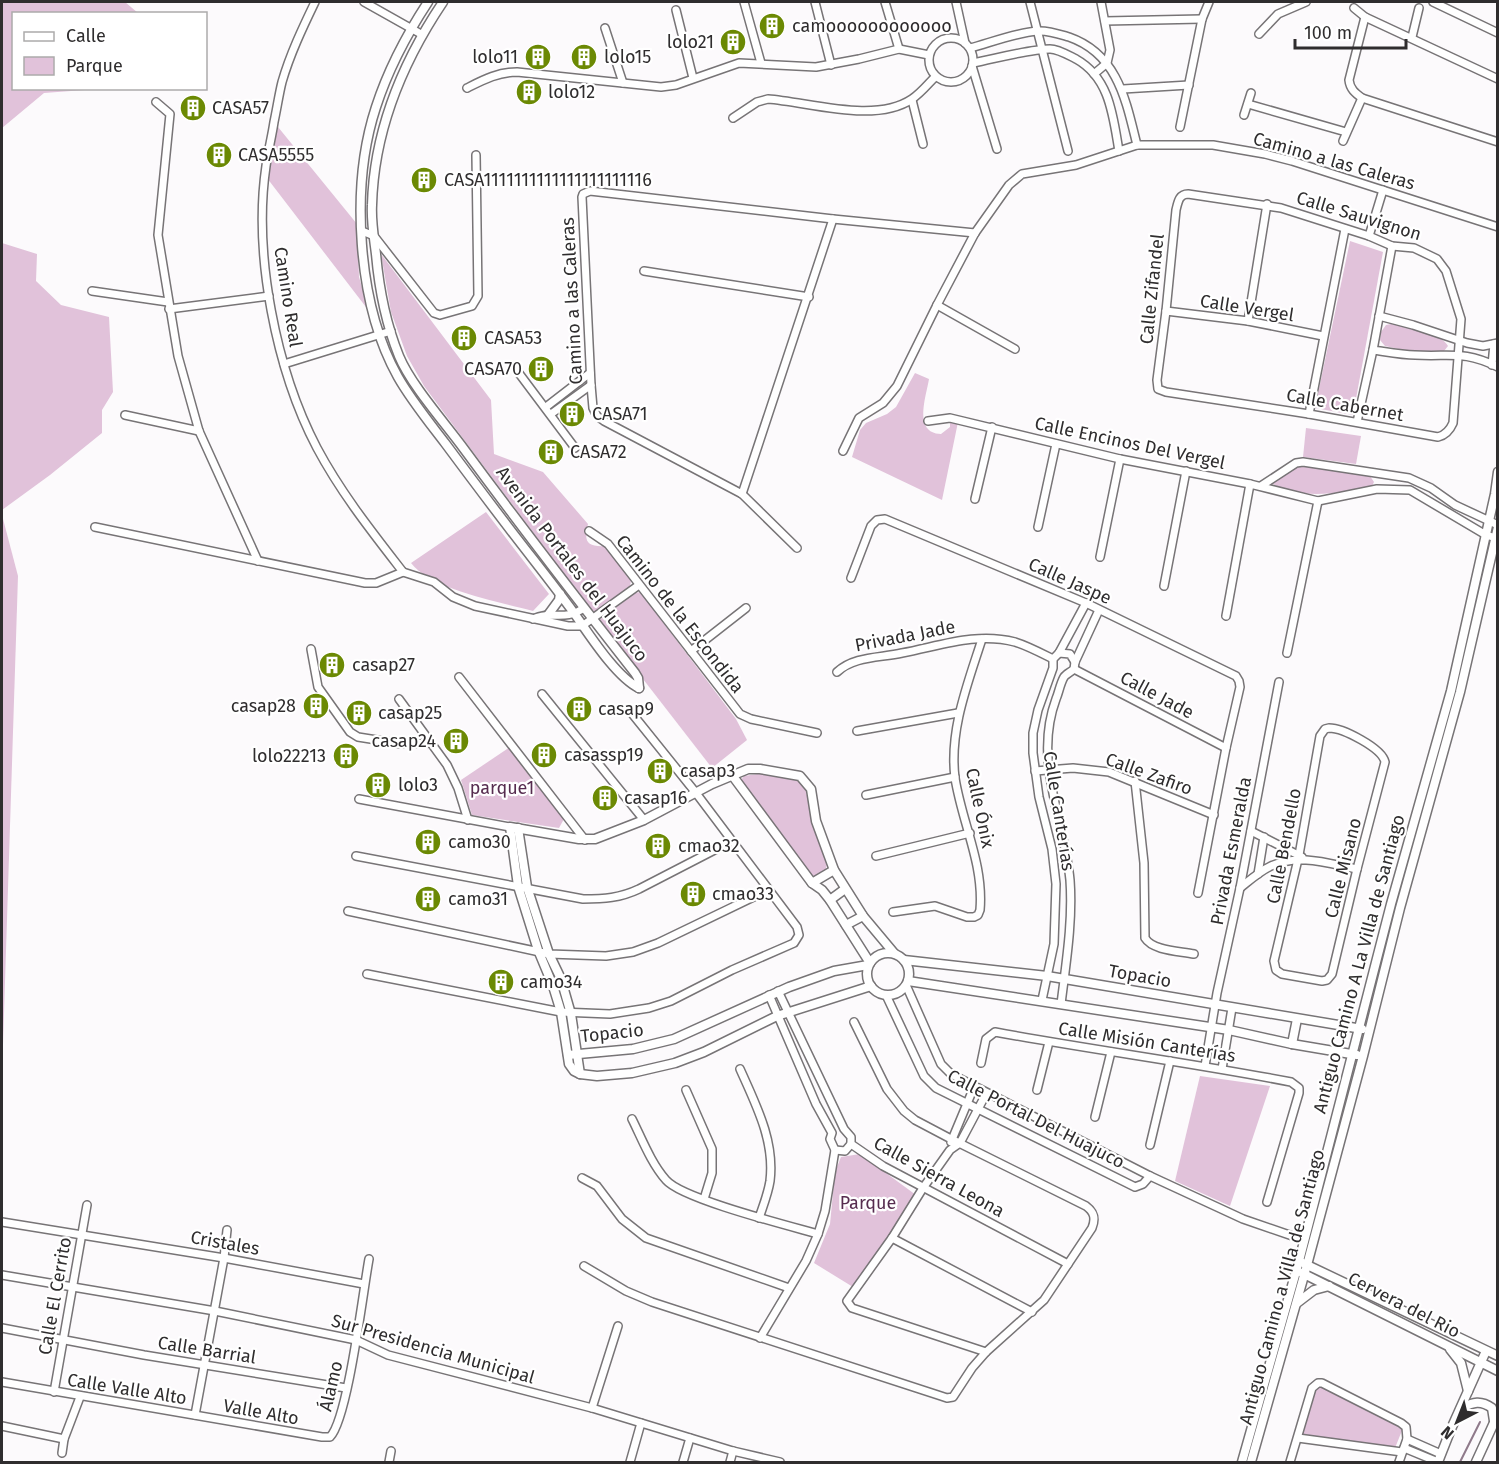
<svg xmlns="http://www.w3.org/2000/svg" width="1499" height="1464" viewBox="0 0 1499 1464" font-family="'Fira Sans',sans-serif">
  <style>
    .green { fill: #e1c2da }
    .lines { fill: none; stroke-linecap: round; stroke-linejoin: round }
    .stream { stroke: #8f798a; stroke-width: 2 }
    .minor-casing { stroke: #777476; stroke-width: 10 }
    .tertiary-casing { stroke: #777476; stroke-width: 11 }
    .minor { stroke: #fff; stroke-width: 7 }
    .tertiary { stroke: #fff; stroke-width: 8 }
    .labels { text-anchor: middle; dominant-baseline: central; stroke-width: 4.5; stroke-linejoin: round; paint-order: stroke }
    .poi-label { font-size: 18px; fill: #2f2d2e; stroke: #fff; text-anchor: start }
    .street-label { font-size: 18px; fill: #2f2d2e; stroke: #fff }
    .park-label { font-size: 18px; fill: #562c4f; stroke: #fff }
  </style>
  <rect width="100%" height="100%" fill="#fcfafc"/>
  <g class="green">
    <polygon points="2,2 125,2 138,13 14,14 14,88 98,89 44,93 2,128"/>
    <polygon points="278,127 357,224 359,277 369,311 267,178"/>
    <polygon points="1350,241 1383,252 1353,415 1315,408"/>
    <polygon points="2,243 37,254 36,281 61,305 109,317 113,392 102,410 102,433 50,475 2,510"/>
    <path d="M381,254L491,400L494,454L543,472L588,524C583,543 588,547 606,546L631,580L630,587L596,612L590,609L424,386L407,356L391,312Z"/>
    <path d="M1391,324C1405,327 1442,333 1448,346L1444,351L1413,352L1385,346L1380,340L1381,332L1386,325Z"/>
    <path d="M915,373L929,379C926,397 913,433 941,434L950,427V421L958,422L942,500L852,457L860,430L866,423L887,414L896,407Z"/>
    <polygon points="1306,428 1361,436 1356,464 1303,457"/>
    <path d="M1303,465L1370,476L1374,482L1372,486C1338,493 1304,501 1271,483L1290,470Z"/>
    <path d="M486,512L549,594L533,611C500,602 432,590 411,563Z"/>
    <polygon points="2,515 18,576 2,1076"/>
    <polygon points="640,592 736,719 747,740 712,768 598,621 635,593"/>
    <polygon points="510,747 564,819 559,828 472,815 461,780"/>
    <polygon points="764,773 798,780 805,787 815,830 827,864 825,872 815,877 809,873 741,780 744,776"/>
    <polygon points="1200,1076 1270,1086 1230,1206 1175,1181"/>
    <polygon points="860,1154 916,1195 853,1287 814,1263 830,1224 835,1172 841,1157"/>
    <polygon points="1315,1387 1321,1387 1403,1428 1395,1448 1302,1434"/>
  </g>
  <g class="lines">
    <polyline class="stream" points="1460,1462 1480,1422"/>
    <defs>
      <g id="minor">
        <path d="M315,2C303,27 290,54 282,82C279,94 277,108 274,122C272,136 268,151 266,166C253,254 276,370 317,448C341,493 372,532 403,572"/>
        <polyline points="364,2 421,34"/>
        <polyline points="744,2 761,63"/>
        <polyline points="815,2 831,65"/>
        <polyline points="885,2 899,49"/>
        <polyline points="956,2 965,43"/>
        <polyline points="1030,2 1068,151"/>
        <polyline points="1433,2 1498,33"/>
        <polyline points="1354,8 1365,17 1498,79"/>
        <polyline points="676,10 693,78"/>
        <path d="M1365,17L1349,80C1350,89 1355,93 1362,98L1498,142"/>
        <polyline points="1105,21 1202,19"/>
        <polyline points="605,28 623,83"/>
        <polyline points="1259,34 1278,14 1306,2"/>
        <polyline points="1412,37 1419,8"/>
        <circle cx="951" cy="60" r="22"/>
        <path d="M970,48C989,43 1019,32 1037,31C1048,30 1059,34 1069,37C1118,54 1126,101 1137,145"/>
        <path d="M973,63C994,59 1030,49 1050,49C1058,49 1068,55 1076,59C1110,78 1113,116 1119,151"/>
        <polyline points="972,66 997,149"/>
        <polyline points="1094,74 1107,63 1110,50 1101,2"/>
        <path d="M467,88C483,80 498,72 517,72L661,87L676,85L739,63L816,67L859,59L899,49L929,55"/>
        <polyline points="1123,89 1189,85"/>
        <polyline points="912,100 923,144"/>
        <polyline points="156,102 170,114 158,235 178,356 199,431 258,561"/>
        <polyline points="1248,104 1346,132"/>
        <polyline points="1244,115 1251,93"/>
        <path d="M733,118L757,102L768,99C809,102 875,124 912,99C921,93 928,84 935,77"/>
        <polyline points="1180,127 1202,19 1209,2"/>
        <polyline points="1343,141 1362,98"/>
        <path d="M1188,194L1281,208L1369,236L1392,246L1414,248L1437,259L1446,271L1461,319L1453,423C1450,430 1446,435 1438,437L1309,414L1166,392L1158,389L1157,380L1166,311L1176,210C1178,202 1179,194 1188,194Z"/>
        <polyline points="362,231 374,236 434,313 440,315 472,306 478,296 476,155"/>
        <polyline points="1369,236 1383,190"/>
        <polyline points="644,271 809,297"/>
        <polyline points="92,291 168,302"/>
        <polyline points="937,305 1015,349"/>
        <polyline points="169,309 269,296"/>
        <polyline points="1166,311 1248,321 1323,336"/>
        <polyline points="1379,316 1413,325 1467,343 1483,346 1498,343"/>
        <polyline points="1248,321 1267,204"/>
        <path d="M1373,350C1387,352 1402,355 1415,355C1451,357 1463,350 1498,367"/>
        <polyline points="284,364 391,331"/>
        <polyline points="1492,365 1494,344"/>
        <polyline points="515,368 575,448"/>
        <polyline points="546,407 590,373"/>
        <polyline points="551,414 591,385"/>
        <polyline points="1309,414 1345,229"/>
        <polyline points="125,415 199,431"/>
        <polyline points="928,421 950,418 1120,459 1250,484 1318,501 1377,489 1410,490 1486,535 1496,538"/>
        <polyline points="1357,422 1373,350 1392,246"/>
        <polyline points="843,451 859,418 883,403 897,386 937,305 975,233 1009,185 1022,174 1076,165 1137,145 1213,145 1265,154 1292,161 1498,227"/>
        <polyline points="1261,486 1296,463 1303,462 1409,478 1431,488 1455,505 1498,525"/>
        <polyline points="742,494 833,219"/>
        <polyline points="975,499 992,427"/>
        <polyline points="95,527 365,583 376,583 403,572 434,582 453,597 475,606 568,626 582,626 639,585"/>
        <polyline points="1038,527 1056,444"/>
        <polyline points="589,531 608,544 740,714 751,719 817,733"/>
        <polyline points="797,548 742,494 604,421 597,416 593,408 591,385 582,197 583,194 590,191 833,219 975,233"/>
        <polyline points="1100,557 1120,459"/>
        <polyline points="851,578 871,526 877,520 885,519 1086,603 1236,676 1239,681 1240,687 1226,748 1198,893"/>
        <polyline points="1164,586 1186,471"/>
        <polyline points="1226,616 1250,484"/>
        <path d="M533,619C552,610 564,622 584,608"/>
        <polyline points="311,649 318,687 350,732 358,737 402,744 431,743"/>
        <polyline points="691,651 746,608"/>
        <polyline points="1059,653 1070,654 1075,662"/>
        <polyline points="1287,653 1318,501"/>
        <polyline points="1074,669 1226,748"/>
        <path d="M837,672C854,656 880,658 902,653C940,646 976,632 1015,642C1028,646 1041,653 1053,659"/>
        <polyline points="459,677 585,840"/>
        <polyline points="542,694 644,820"/>
        <polyline points="399,699 447,765 458,788 468,820"/>
        <path d="M1329,728C1343,728 1382,748 1385,762L1357,869L1332,974L1327,980L1322,981L1282,974L1276,970L1274,961L1299,855L1320,736L1325,729Z"/>
        <polyline points="857,731 958,713"/>
        <polyline points="1035,771 1073,768 1109,772 1214,815"/>
        <path d="M1135,781L1144,863L1145,938C1153,951 1180,951 1194,954"/>
        <polyline points="866,795 955,777"/>
        <polyline points="359,799 510,827"/>
        <polyline points="1251,831 1302,857"/>
        <path d="M356,856L583,899C604,899 620,898 639,889L732,841"/>
        <polyline points="876,856 970,833"/>
        <polyline points="1258,874 1264,837"/>
        <path d="M1240,888C1250,880 1260,871 1271,866C1298,853 1330,864 1357,869"/>
        <polyline points="348,911 549,954 606,956 633,952 658,943 768,890"/>
        <path d="M893,912L935,906L967,917H974L978,915L980,910C984,864 962,823 955,778C949,730 968,683 982,639"/>
        <polyline points="367,974 561,1012 610,1014 649,1008 671,1001 732,970 794,943 799,935 797,927 696,793 630,711"/>
        <polyline points="906,985 941,1064 951,1074 1150,1176 1243,1219 1304,1240"/>
        <polyline points="778,991 844,1129 851,1137 851,1144 883,1166 1068,1264"/>
        <polyline points="886,995 924,1076 936,1088 1135,1187 1143,1184 1150,1176"/>
        <polyline points="1042,1000 1054,944 1056,884 1052,849 1039,797 1033,753 1033,733 1038,710 1053,668 1053,659 1059,653 1086,603"/>
        <path d="M1061,1004C1066,963 1073,921 1070,880C1064,818 1033,761 1056,699C1059,692 1060,684 1064,677C1066,674 1071,672 1074,669L1075,662L1099,610"/>
        <path d="M981,1063L986,1039L995,1032C1093,1050 1193,1063 1291,1082L1299,1088V1093L1267,1202"/>
        <polyline points="1205,1066 1217,993 1240,888 1279,682"/>
        <path d="M740,1069C756,1105 775,1141 770,1181C768,1194 763,1206 759,1218"/>
        <polyline points="1222,1069 1232,1008"/>
        <polyline points="686,1090 712,1149 712,1173 704,1199"/>
        <polyline points="1037,1090 1049,1042"/>
        <polyline points="1095,1117 1111,1052"/>
        <path d="M632,1119C642,1139 651,1163 666,1180C682,1199 790,1226 818,1234"/>
        <polyline points="951,1142 974,1087"/>
        <polyline points="1150,1145 1170,1061"/>
        <polyline points="835,1150 845,1151 851,1144"/>
        <polyline points="582,1178 597,1186 622,1219 646,1238 789,1288"/>
        <polyline points="2,1222 224,1258 364,1284"/>
        <polyline points="892,1238 1032,1312"/>
        <path d="M584,1266L626,1291L652,1302L941,1396L947,1398L953,1397L972,1368L986,1352L1044,1300L1092,1228C1096,1218 1094,1212 1086,1206L951,1139L915,1120L904,1111L887,1089L854,1022"/>
        <polyline points="2,1275 215,1311 356,1340 388,1355 592,1408 733,1451 780,1462"/>
        <polyline points="2,1328 144,1355 346,1388"/>
        <polyline points="760,1338 806,1261 818,1234 825,1211 835,1150 830,1139 832,1133 816,1104 769,995"/>
        <polyline points="986,1352 852,1308 847,1301 892,1238 923,1188 950,1150 960,1143 986,1094"/>
        <path d="M2,1382L322,1437H330C348,1419 363,1291 369,1259"/>
        <polyline points="54,1392 87,1205"/>
        <polyline points="592,1408 618,1326"/>
        <polyline points="195,1415 224,1258 227,1230"/>
        <polyline points="2,1426 64,1439"/>
        <polyline points="1298,1438 1402,1452"/>
        <polyline points="1407,1439 1441,1454"/>
        <polyline points="1404,1448 1438,1462"/>
        <polyline points="62,1453 64,1439 80,1397"/>
        <polyline points="389,1462 391,1451"/>
        <polyline points="630,1462 641,1423"/>
        <polyline points="683,1462 690,1438"/>
        <polyline points="730,1462 733,1451"/>
        <polyline points="1290,1462 1312,1388 1318,1383 1322,1383 1401,1423 1406,1427 1407,1439 1399,1462"/>
      </g>
      <g id="tertiary">
        <path d="M428,2C407,34 388,70 376,107C350,186 357,304 398,377C411,400 429,422 445,443C474,482 503,521 533,559C547,577 561,595 574,613C589,634 616,677 639,688"/>
        <path d="M443,2C402,63 374,130 372,205C371,221 374,238 376,254C379,288 386,324 399,356C411,385 445,423 464,449C520,525 577,599 635,673L638,678L639,688"/>
        <polyline points="548,615 559,600 560,594"/>
        <polyline points="732,775 812,883 822,890 830,900 870,963"/>
        <polyline points="518,828 527,887 549,954 561,979 571,1014 580,1074"/>
        <polyline points="812,883 834,870"/>
        <polyline points="830,900 845,889"/>
        <polyline points="846,925 863,916"/>
        <circle cx="888" cy="974" r="21"/>
        <polyline points="904,960 1047,976 1362,1029"/>
        <polyline points="908,981 1229,1030 1292,1044 1357,1055"/>
        <polyline points="871,986 777,1016 704,1052 675,1063 632,1073 597,1076 580,1074 574,1071 569,1064 561,1012 553,986 538,950 518,886 510,827 579,839 595,839 644,820 712,784 748,769 760,769 800,776 811,789 816,821 834,870 863,916 894,953"/>
        <polyline points="1292,1044 1297,1019"/>
        <polyline points="568,1055 633,1049 674,1039 789,987 834,971 868,965"/>
        <polyline points="1303,1263 1498,1356"/>
        <polyline points="1302,1273 1498,1371"/>
        <polyline points="1297,1303 1314,1290 1329,1286"/>
        <polyline points="1450,1349 1461,1363 1468,1391"/>
        <path d="M1462,1408C1473,1402 1481,1400 1492,1408L1494,1421"/>
        <polyline points="1242,1462 1299,1261 1391,904 1451,691 1495,494 1498,472"/>
        <polyline points="1251,1462 1307,1265 1363,1056 1400,908 1460,692 1498,527"/>
        <polyline points="1438,1462 1451,1429 1486,1351"/>
        <polyline points="1476,1462 1498,1414"/>
      </g>
    </defs>
    <use href="#minor" class="minor-casing"/>
    <use href="#tertiary" class="tertiary-casing"/>
    <use href="#minor" class="minor"/>
    <use href="#tertiary" class="tertiary"/>
  </g>
  <defs>
    <symbol id="building-disc" viewBox="-11 -11 22 22"><circle r="9.5" fill="#6b8903" stroke="#fff"/><path d="M-4-6H4V6H1V3H-1V6H-4ZM-2.5-4.3h1.7v1.8h-1.7ZM.8-4.3h1.7v1.8H.8ZM-2.5-1h1.7V.8h-1.7ZM.8-1h1.7V.8H.8Z" fill="#fff"/></symbol>
  </defs>
  <g fill-rule="evenodd">
    <use href="#building-disc" x="757" y="11" width="30" height="30"/>
    <use href="#building-disc" x="718" y="27" width="30" height="30"/>
    <use href="#building-disc" x="523" y="42" width="30" height="30"/>
    <use href="#building-disc" x="569" y="42" width="30" height="30"/>
    <use href="#building-disc" x="514" y="77" width="30" height="30"/>
    <use href="#building-disc" x="178" y="93" width="30" height="30"/>
    <use href="#building-disc" x="204" y="140" width="30" height="30"/>
    <use href="#building-disc" x="409" y="165" width="30" height="30"/>
    <use href="#building-disc" x="449" y="323" width="30" height="30"/>
    <use href="#building-disc" x="526" y="354" width="30" height="30"/>
    <use href="#building-disc" x="557" y="399" width="30" height="30"/>
    <use href="#building-disc" x="536" y="437" width="30" height="30"/>
    <use href="#building-disc" x="317" y="650" width="30" height="30"/>
    <use href="#building-disc" x="301" y="691" width="30" height="30"/>
    <use href="#building-disc" x="564" y="694" width="30" height="30"/>
    <use href="#building-disc" x="344" y="698" width="30" height="30"/>
    <use href="#building-disc" x="441" y="726" width="30" height="30"/>
    <use href="#building-disc" x="529" y="740" width="30" height="30"/>
    <use href="#building-disc" x="331" y="741" width="30" height="30"/>
    <use href="#building-disc" x="645" y="756" width="30" height="30"/>
    <use href="#building-disc" x="363" y="770" width="30" height="30"/>
    <use href="#building-disc" x="590" y="783" width="30" height="30"/>
    <use href="#building-disc" x="413" y="827" width="30" height="30"/>
    <use href="#building-disc" x="643" y="831" width="30" height="30"/>
    <use href="#building-disc" x="678" y="879" width="30" height="30"/>
    <use href="#building-disc" x="413" y="884" width="30" height="30"/>
    <use href="#building-disc" x="486" y="967" width="30" height="30"/>
  </g>
  <g class="labels">
    <g class="poi-label">
      <text x="792" y="26">camoooooooooooo</text>
      <text x="714" y="42" text-anchor="end">lolo21</text>
      <text x="518" y="57" text-anchor="end">lolo11</text>
      <text x="604" y="57">lolo15</text>
      <text x="548" y="92">lolo12</text>
      <text x="212" y="108">CASA57</text>
      <text x="238" y="155">CASA5555</text>
      <text x="444" y="180">CASA1111111111111111111116</text>
      <text x="484" y="338">CASA53</text>
      <text x="522" y="369" text-anchor="end">CASA70</text>
      <text x="592" y="414">CASA71</text>
      <text x="570" y="452">CASA72</text>
      <text x="352" y="665">casap27</text>
      <text x="296" y="706" text-anchor="end">casap28</text>
      <text x="598" y="709">casap9</text>
      <text x="378" y="713">casap25</text>
      <text x="436" y="741" text-anchor="end">casap24</text>
      <text x="564" y="755">casassp19</text>
      <text x="326" y="756" text-anchor="end">lolo22213</text>
      <text x="680" y="771">casap3</text>
      <text x="398" y="785">lolo3</text>
      <text x="624" y="798">casap16</text>
      <text x="448" y="842">camo30</text>
      <text x="678" y="846">cmao32</text>
      <text x="712" y="894">cmao33</text>
      <text x="448" y="899">camo31</text>
      <text x="520" y="982">camo34</text>
    </g>
    <g class="street-label">
      <text transform="translate(1334 161) rotate(16)">Camino a las Caleras</text>
      <text transform="translate(1359 216) rotate(17)">Calle Sauvignon</text>
      <text transform="translate(1152 289) rotate(-84)">Calle Zifandel</text>
      <text transform="translate(288 297) rotate(81)">Camino Real</text>
      <text transform="translate(572 301) rotate(-93)">Camino a las Caleras</text>
      <text transform="translate(1247 308) rotate(9)">Calle Vergel</text>
      <text transform="translate(1345 405) rotate(10)">Calle Cabernet</text>
      <text transform="translate(1130 443) rotate(12)">Calle Encinos Del Vergel</text>
      <text transform="translate(572 564) rotate(53)">Avenida Portales del Huajuco</text>
      <text transform="translate(1070 581) rotate(24)">Calle Jaspe</text>
      <text transform="translate(680 614) rotate(52)">Camino de la Escondida</text>
      <text transform="translate(905 636) rotate(-11)">Privada Jade</text>
      <text transform="translate(1157 695) rotate(28)">Calle Jade</text>
      <text transform="translate(1149 774) rotate(20)">Calle Zafiro</text>
      <text transform="translate(980 808) rotate(78)">Calle Ónix</text>
      <text transform="translate(1059 811) rotate(81)">Calle Canterías</text>
      <text transform="translate(1284 846) rotate(-79)">Calle Bendello</text>
      <text transform="translate(1231 851) rotate(-79)">Privada Esmeralda</text>
      <text transform="translate(1343 868) rotate(-76)">Calle Misano</text>
      <text transform="translate(1359 964) rotate(-75)">Antiguo Camino A La Villa de Santiago</text>
      <text transform="translate(1140 976) rotate(10)">Topacio</text>
      <text transform="translate(612 1033) rotate(-6)">Topacio</text>
      <text transform="translate(1147 1042) rotate(9)">Calle Misión Canterías</text>
      <text transform="translate(1036 1119) rotate(27)">Calle Portal Del Huajuco</text>
      <text transform="translate(939 1177) rotate(29)">Calle Sierra Leona</text>
      <text transform="translate(225 1243) rotate(10)">Cristales</text>
      <text transform="translate(1282 1287) rotate(-75)">Antiguo Camino a Villa de Santiago</text>
      <text transform="translate(55 1296) rotate(-80)">Calle El Cerrito</text>
      <text transform="translate(1404 1305) rotate(27)">Cervera del Rio</text>
      <text transform="translate(433 1349) rotate(16)">Sur Presidencia Municipal</text>
      <text transform="translate(207 1350) rotate(9)">Calle Barrial</text>
      <text transform="translate(331 1386) rotate(-77)">Álamo</text>
      <text transform="translate(127 1389) rotate(9)">Calle Valle Alto</text>
      <text transform="translate(261 1412) rotate(10)">Valle Alto</text>
    </g>
    <g class="park-label">
      <text x="502" y="788">parque1</text>
      <text x="868" y="1203">Parque</text>
    </g>
  </g>
  <rect width="1499" height="1464" fill="none" stroke="#2f2d2e" stroke-width="6"/>
  <rect x="12" y="12" width="195" height="78" fill="#ffffff" stroke="#acabab" stroke-width="1.5"/>
  <rect x="24" y="32" width="30" height="9" fill="#ffffff" stroke="#acabab" stroke-width="1.5"/>
  <text x="66" y="42" font-size="18" fill="#2f2d2e">Calle</text>
  <rect x="24" y="57" width="30" height="18" fill="#e1c2da" stroke="#acabab" stroke-width="1.5"/>
  <text x="66" y="72" font-size="18" fill="#2f2d2e">Parque</text>
  <g transform="translate(1457 1422) rotate(222)" stroke="#ffffff" stroke-width="4.5" paint-order="stroke">
  <path d="M0-4.5L10 22L0 15L-10 22Z" fill="#2f2d2e"/>
  <text y="-9" font-size="16" font-weight="bold" text-anchor="middle" fill="#2f2d2e">N</text>
  </g>
  <path d="M1295 39v9h111v-9" fill="none" stroke="#2f2d2e" stroke-width="3"/>
  <text x="1304" y="39" font-size="18" fill="#2f2d2e" stroke="#ffffff" stroke-width="4.5" paint-order="stroke">100 m</text>
</svg>
